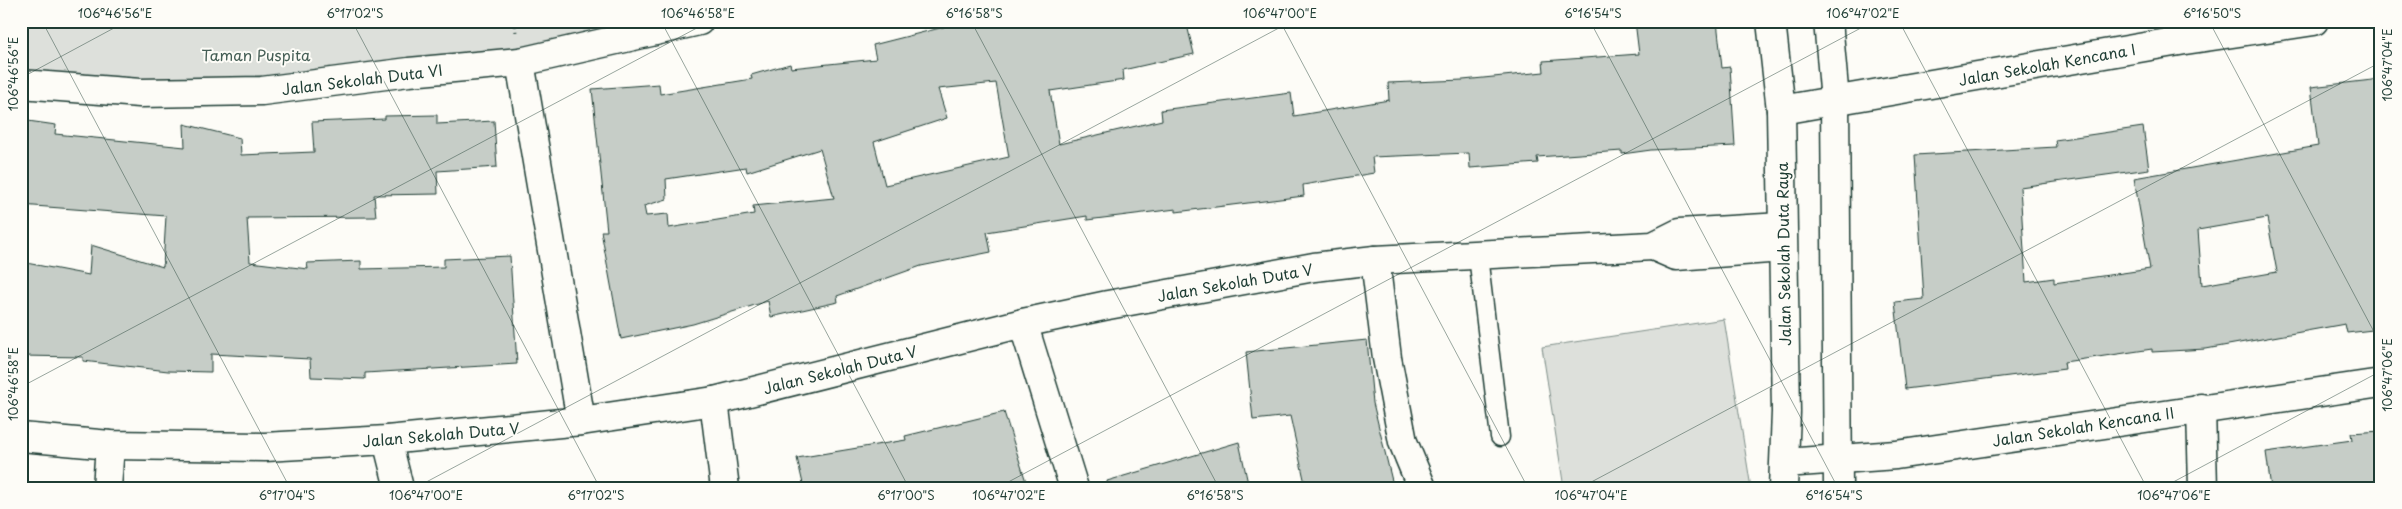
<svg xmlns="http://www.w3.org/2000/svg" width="2402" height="509" viewBox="0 0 2402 509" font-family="'Playpen Sans',sans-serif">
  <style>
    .green { fill: #dde0db; stroke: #7e8e88 }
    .building { fill: #c6cdc7; stroke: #1f3d34; fill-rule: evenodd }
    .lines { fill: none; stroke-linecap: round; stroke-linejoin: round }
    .service-casing { stroke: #1f3d34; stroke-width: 21 }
    .minor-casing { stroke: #1f3d34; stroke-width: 31 }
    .tertiary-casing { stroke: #1f3d34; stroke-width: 31 }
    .path { stroke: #1f3d34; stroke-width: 3; stroke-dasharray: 1 4; stroke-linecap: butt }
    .service { stroke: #fdfcf7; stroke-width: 18 }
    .minor { stroke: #fdfcf7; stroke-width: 28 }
    .tertiary { stroke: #fdfcf7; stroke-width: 28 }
    .ticks { fill: none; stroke: #1f3d34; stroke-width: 1; stroke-opacity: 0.45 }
    .labels { text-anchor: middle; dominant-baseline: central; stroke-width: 4; stroke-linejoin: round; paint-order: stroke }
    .park-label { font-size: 15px; fill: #455e55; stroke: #fdfcf7 }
    .street-label { font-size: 15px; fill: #1f3d34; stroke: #fdfcf7 }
    .neatline { fill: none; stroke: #1f3d34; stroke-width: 2 }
    .ticks-label { font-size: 12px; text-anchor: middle; fill: #1f3d34 }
  </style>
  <rect width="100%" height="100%" fill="#fdfcf7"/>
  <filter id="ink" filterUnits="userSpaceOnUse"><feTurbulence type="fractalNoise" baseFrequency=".02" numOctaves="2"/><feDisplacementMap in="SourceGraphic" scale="10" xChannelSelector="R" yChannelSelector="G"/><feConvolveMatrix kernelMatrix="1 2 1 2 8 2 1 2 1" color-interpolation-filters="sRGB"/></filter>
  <g filter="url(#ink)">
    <g class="green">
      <polygon points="21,21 694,21 261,88 21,81"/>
      <polygon points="1724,319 1751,488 1564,488 1542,347"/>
    </g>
    <g class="building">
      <path d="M958,21H1186L1194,54L1123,70L1124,80L1050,91L1059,144L1162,120L1161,110L1291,93L1294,116L1389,100L1388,83L1463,80L1544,72L1543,61L1639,54L1635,21H1717L1722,68L1730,67L1735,146L1651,150L1622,154V151L1537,157L1538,163L1470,168L1469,153L1372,157L1374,173L1303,185L1304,196L1176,212V209L1087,220V216L987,232L991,252L921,266L837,296L838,302L771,317L768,301L693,324L621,339L601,231H607L592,89L659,84L660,94L752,79L751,75L790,64L791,68L876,59L873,45L944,27V23ZM996,83L1009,157L885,185L874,142L947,118L938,89ZM820,149L834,198L753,206L754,214L669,228L668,214L646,216L644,206L667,199L666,179L746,167L747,172Z"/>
      <path d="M2381,79V329L2347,333L2345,324L2206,349L2152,352V349L2064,362L2065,369L1905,389L1895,302L1924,299L1915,155L2056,147L2055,140L2143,127L2149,169L2020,187L2026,282L2054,278V283L2150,269L2134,178L2318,146L2311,87ZM2267,218L2277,272L2202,285L2198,230Z"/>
      <polygon points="437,115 437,124 494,121 497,167 437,171 438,194 374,195 376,217 247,218 250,262 308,269 307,263 361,261 361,269 444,267 444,259 510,256 517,364 365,373 365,379 311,377 310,359 211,354 211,372 168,371 83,361 83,357 21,356 21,262 89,275 91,245 163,267 166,216 21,205 21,120 56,125 55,134 185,147 184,124 240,138 241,155 314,152 312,122 385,119 385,116"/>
      <polygon points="1367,340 1373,403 1393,485 1380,488 1306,488 1290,416 1253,420 1246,352"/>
      <polygon points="1004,412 1028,488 804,488 797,458 906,440 905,436"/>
      <polygon points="2381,431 2381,488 2271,488 2266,452 2352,440 2351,433"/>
      <polygon points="1239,442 1249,488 1108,488 1107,481"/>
    </g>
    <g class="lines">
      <defs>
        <polyline id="service" points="1478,256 1500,437"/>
        <g id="minor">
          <polyline points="520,62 581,421"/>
          <polyline points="21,84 140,93 262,91 409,72 520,62 699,21"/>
          <polyline points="1781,110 2185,40 2314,21"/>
          <polyline points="1653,246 1676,256 1782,248"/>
          <polyline points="1375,260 1387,358 1403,442 1422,488"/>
          <polyline points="1023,323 1074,488"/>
          <polyline points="714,401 725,488"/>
          <polyline points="2201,408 2203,488"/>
          <polyline points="21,437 110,445 265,447 387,440 581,421 714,401 1023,323 1108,305 1314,267 1375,260 1653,246 1679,233 1782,227"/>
          <polyline points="387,440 399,488"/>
          <polyline points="1785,463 1896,455 2381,383"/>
          <polyline points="107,488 110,445"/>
        </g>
        <g id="tertiary">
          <polyline points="1771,21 1781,110 1786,412 1783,488"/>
          <polyline points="1828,21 1835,101 1838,488"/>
        </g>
      </defs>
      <use href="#service" class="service-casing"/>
      <use href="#minor" class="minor-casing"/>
      <use href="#tertiary" class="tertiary-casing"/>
      <g class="path">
        <polyline points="100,21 122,28 162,21"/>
        <polyline points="515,21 516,33"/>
      </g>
      <use href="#service" class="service"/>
      <use href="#minor" class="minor"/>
      <use href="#tertiary" class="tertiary"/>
    </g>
  </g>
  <path class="ticks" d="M42,21L290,488M352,21L600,488M661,21L909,488M971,21L1219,488M1280,21L1528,488M1590,21L1838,488M1899,21L2147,488M2209,21L2381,345M21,78L127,21M21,387L710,21M415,488L1292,21M997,488L1874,21M1580,488L2381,62M2162,488L2381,371"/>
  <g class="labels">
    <g class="park-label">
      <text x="256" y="54">Taman Puspita</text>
    </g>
    <g class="street-label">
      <text transform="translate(2047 64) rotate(-10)">Jalan Sekolah Kencana I</text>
      <text transform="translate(362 79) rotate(-7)">Jalan Sekolah Duta VI</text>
      <text transform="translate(1783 254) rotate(-91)">Jalan Sekolah Duta Raya</text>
      <text transform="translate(1235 282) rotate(-10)">Jalan Sekolah Duta V</text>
      <text transform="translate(840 369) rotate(-14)">Jalan Sekolah Duta V</text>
      <text transform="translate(2083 426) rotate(-9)">Jalan Sekolah Kencana II</text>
      <text transform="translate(441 434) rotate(-5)">Jalan Sekolah Duta V</text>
    </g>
  </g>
  <rect width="2402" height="509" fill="none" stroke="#fdfcf7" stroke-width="55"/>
  <rect x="28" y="28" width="2346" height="454" class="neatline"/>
  <g class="ticks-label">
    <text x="115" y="18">106°46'56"E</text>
    <text x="355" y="18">6°17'02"S</text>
    <text x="698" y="18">106°46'58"E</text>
    <text x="974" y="18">6°16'58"S</text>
    <text x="1280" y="18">106°47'00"E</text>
    <text x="1593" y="18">6°16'54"S</text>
    <text x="1863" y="18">106°47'02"E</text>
    <text x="2212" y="18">6°16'50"S</text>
    <text transform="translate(2388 65) rotate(-90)" y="4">106°47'04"E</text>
    <text transform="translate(14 74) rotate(-90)" y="4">106°46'56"E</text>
    <text transform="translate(2388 375) rotate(-90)" y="4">106°47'06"E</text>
    <text transform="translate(14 384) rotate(-90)" y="4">106°46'58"E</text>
    <text x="287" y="500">6°17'04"S</text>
    <text x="426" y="500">106°47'00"E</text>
    <text x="596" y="500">6°17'02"S</text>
    <text x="906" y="500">6°17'00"S</text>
    <text x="1009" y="500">106°47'02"E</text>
    <text x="1215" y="500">6°16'58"S</text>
    <text x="1591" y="500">106°47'04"E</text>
    <text x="1834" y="500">6°16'54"S</text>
    <text x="2174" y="500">106°47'06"E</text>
  </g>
</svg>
